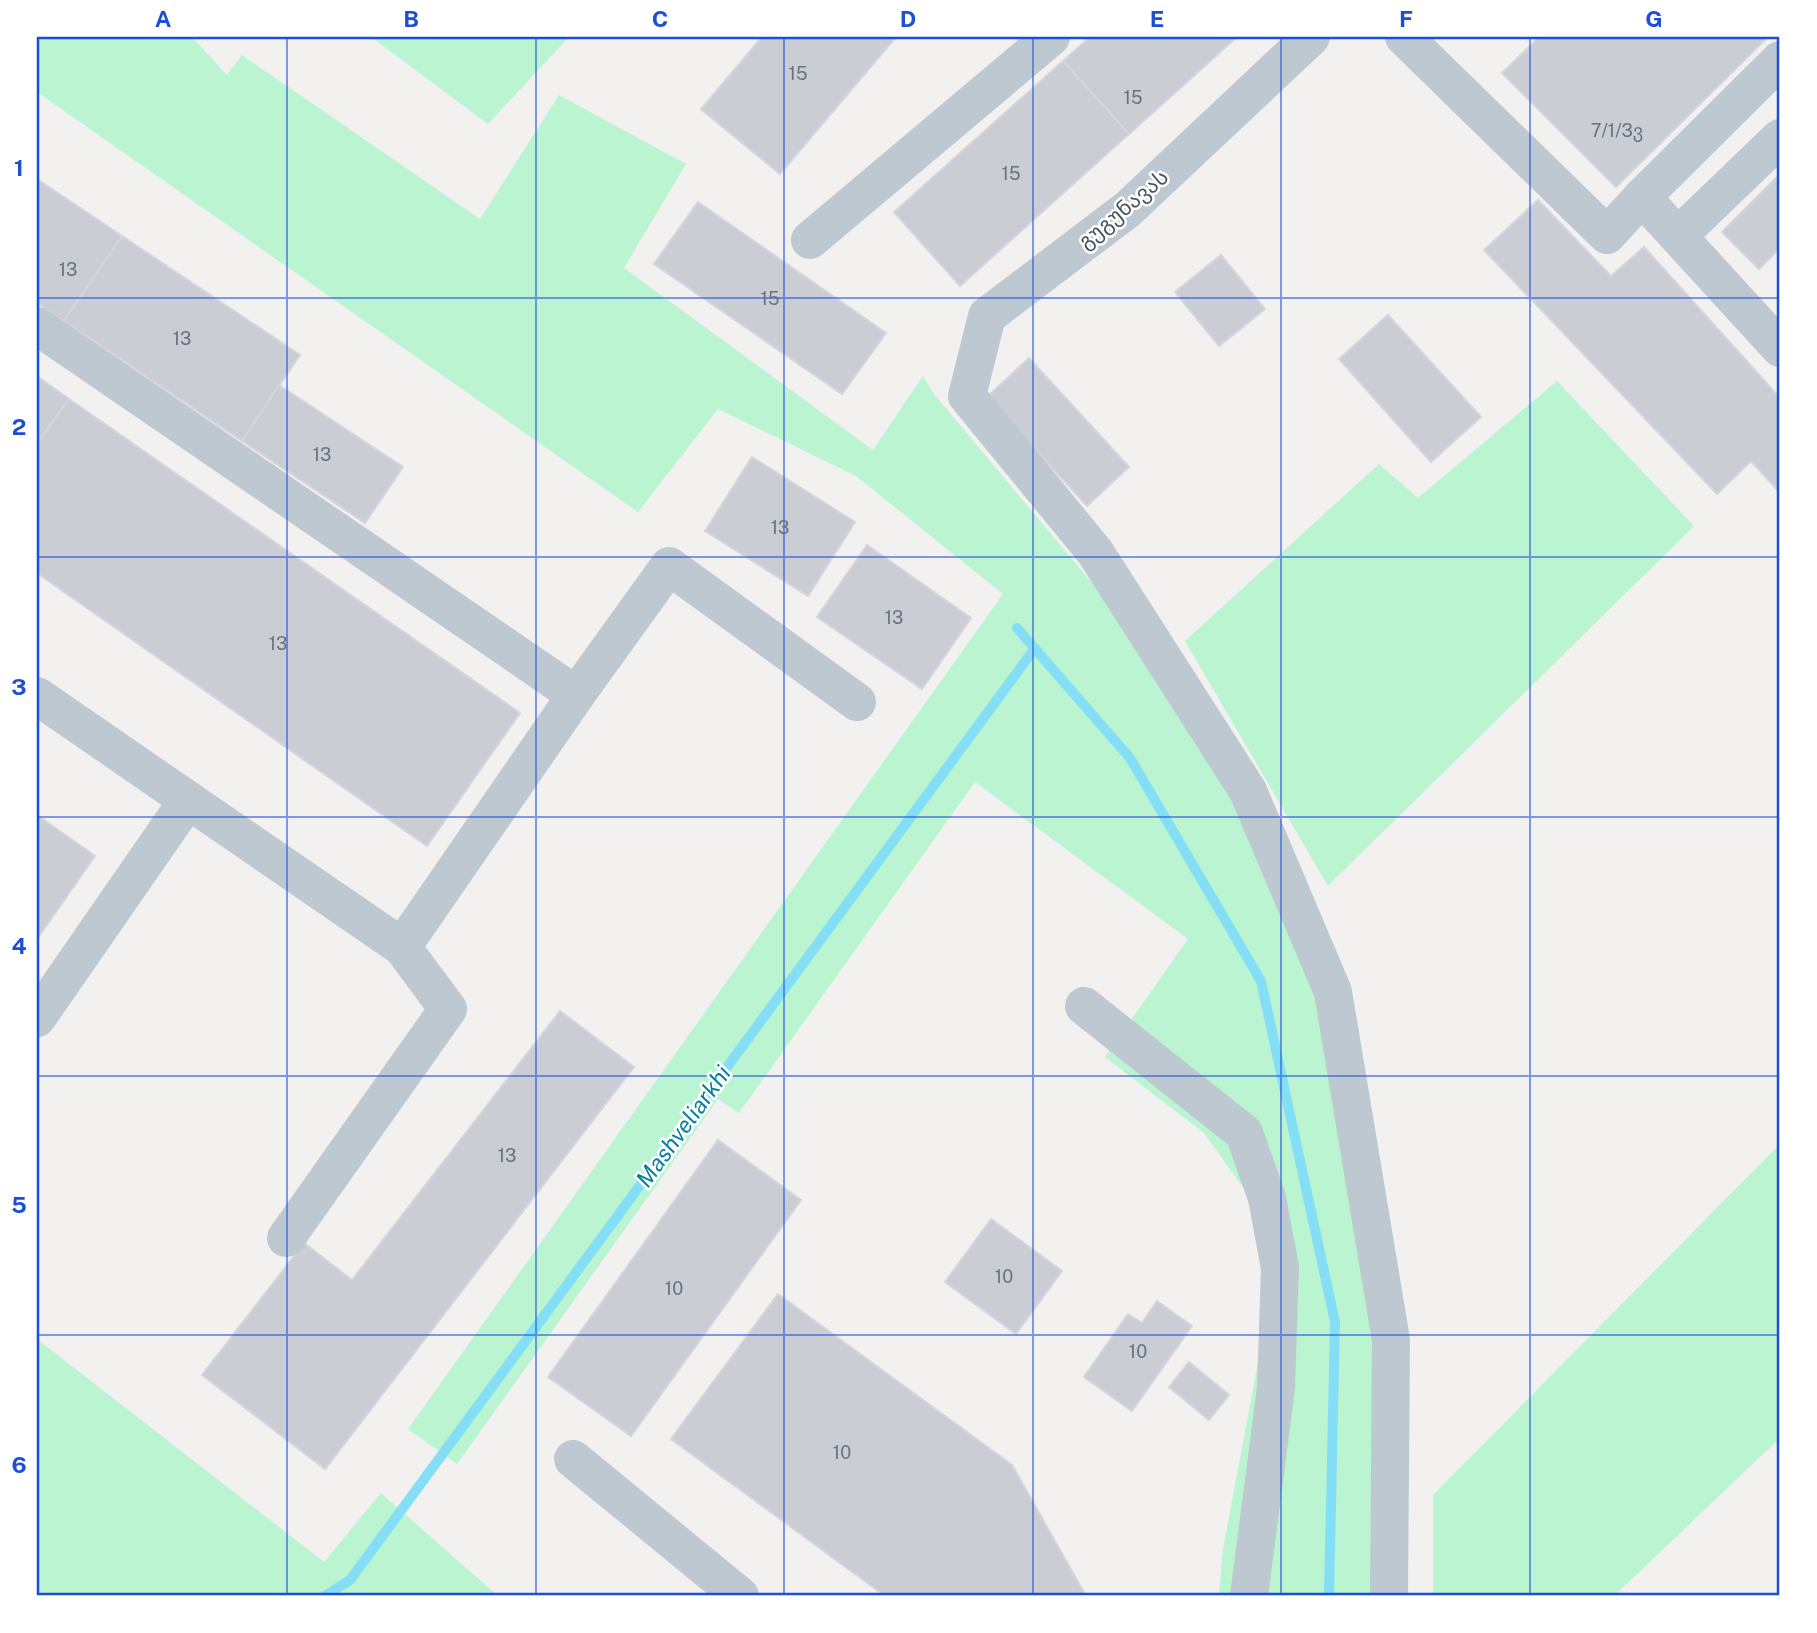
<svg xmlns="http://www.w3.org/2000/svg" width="1817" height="1633" viewBox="0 0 1817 1633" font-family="'Public Sans','Noto Sans Georgian',sans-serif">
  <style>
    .green { fill: #bbf4d1 }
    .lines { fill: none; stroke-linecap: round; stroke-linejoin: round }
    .stream { stroke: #84def5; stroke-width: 10 }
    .building { fill: #cacdd3; stroke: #d4d6dd; stroke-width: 2 }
    .minor { stroke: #bdc8d1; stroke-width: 38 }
    .grid { fill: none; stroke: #1d4ed8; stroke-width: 2; stroke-opacity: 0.55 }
    .labels { text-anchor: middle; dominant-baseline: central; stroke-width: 5; stroke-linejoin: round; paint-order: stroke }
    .number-label { font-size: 18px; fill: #67727d }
    .street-label { font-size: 21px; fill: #465460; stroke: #fff }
    .water-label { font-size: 23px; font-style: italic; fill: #0380a0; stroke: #fff }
    .neatline { fill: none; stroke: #1d4ed8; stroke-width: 2.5 }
    .grid-label { font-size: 23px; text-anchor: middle; font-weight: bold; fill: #1d4ed8 }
  </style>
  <rect width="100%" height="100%" fill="#f3f0f0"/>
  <g class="green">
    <polygon points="37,37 192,37 227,75 242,55 480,219 559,95 686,164 624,268 873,450 923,376 934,394 1097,589 1229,794 1318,997 1376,1343 1377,1596 1219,1596 1223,1549 1267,1314 1255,1204 1204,1133 1105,1057 1188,939 975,782 739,1113 718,1099 457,1464 408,1429 1003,594 856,476 718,409 638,512 37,92"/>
    <polygon points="371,37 569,37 488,124"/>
    <polygon points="1557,381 1694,526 1328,886 1185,641 1379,464 1418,498"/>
    <polygon points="1780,1144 1780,1438 1614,1596 1433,1596 1433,1495"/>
    <polygon points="37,1339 324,1562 381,1493 498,1596 37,1596"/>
  </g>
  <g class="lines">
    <g class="stream">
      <polyline points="1017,628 1130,758 1261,981 1335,1322 1329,1596"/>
      <polyline points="325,1596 350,1580 1035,648"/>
    </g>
  </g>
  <g class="building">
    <polygon points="762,37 896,37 780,174 701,109"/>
    <polygon points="1090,37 1237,37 1129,134 1063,61"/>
    <polygon points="1539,37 1768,37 1616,187 1502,73"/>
    <polygon points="1063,61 1129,134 960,286 894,212"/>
    <polygon points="1780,174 1780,248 1759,269 1722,232"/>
    <polygon points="37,179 122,236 64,321 37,303"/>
    <polygon points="1538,200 1611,276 1644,247 1780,398 1780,493 1751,461 1717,494 1484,250"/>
    <polygon points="698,202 886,333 842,394 654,264"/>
    <polygon points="122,236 300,355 242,441 64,321"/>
    <polygon points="1221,255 1265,309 1219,346 1175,292"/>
    <polygon points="1388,315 1481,417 1431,462 1339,359"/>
    <polygon points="1029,358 1129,467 1087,506 987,397"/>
    <polygon points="37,376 69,399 37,444"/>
    <polygon points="279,385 403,467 365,523 242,441"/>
    <polygon points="69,399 520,713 427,846 37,573 37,444"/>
    <polygon points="752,457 855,522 808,596 705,531"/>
    <polygon points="867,545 971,618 922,689 817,617"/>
    <polygon points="37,815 95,856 37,939"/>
    <polygon points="560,1011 634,1067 325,1469 202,1375 304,1243 352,1280"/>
    <polygon points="718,1140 801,1200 631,1436 548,1377"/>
    <polygon points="991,1219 1062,1271 1016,1334 945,1282"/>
    <polygon points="778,1294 1012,1465 1086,1596 885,1596 671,1439"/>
    <polygon points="1157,1301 1192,1326 1132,1411 1084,1377 1128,1314 1142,1323"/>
    <polygon points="1189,1362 1229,1395 1209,1420 1169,1387"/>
  </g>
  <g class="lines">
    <g class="minor">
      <polyline points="1311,37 1128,209 987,316 967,396 1095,552 1248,791 1333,992 1391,1340 1389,1596"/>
      <polyline points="1404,37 1607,235 1642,197 1780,348"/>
      <polyline points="1642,197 1780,60"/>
      <polyline points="1678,236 1780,138"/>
      <polyline points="810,240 1051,37"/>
      <polyline points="37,326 576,695 402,947 188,800"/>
      <polyline points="576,695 669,566 857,702"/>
      <polyline points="37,696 188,800 37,1018"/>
      <polyline points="1084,1006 1244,1133 1267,1198 1280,1268 1276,1388 1249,1596"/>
      <polyline points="286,1238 448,1009 402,947"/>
      <polyline points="573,1459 740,1596"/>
    </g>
  </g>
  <path class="grid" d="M287,37V1596M536,37V1596M784,37V1596M1033,37V1596M1281,37V1596M1530,37V1596M37,298H1780M37,557H1780M37,817H1780M37,1076H1780M37,1335H1780"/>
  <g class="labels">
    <g class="number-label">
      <text x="798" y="73">15</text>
      <text x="1133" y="97">15</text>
      <text x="1617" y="130">7/1/3ვ</text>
      <text x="1011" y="173">15</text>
      <text x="68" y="269">13</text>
      <text x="770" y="298">15</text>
      <text x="182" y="338">13</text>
      <text x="322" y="454">13</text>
      <text x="780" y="527">13</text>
      <text x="894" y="617">13</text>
      <text x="278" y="643">13</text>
      <text x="507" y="1155">13</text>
      <text x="1004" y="1276">10</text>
      <text x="674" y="1288">10</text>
      <text x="1138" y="1351">10</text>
      <text x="842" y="1452">10</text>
    </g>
    <g class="street-label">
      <text transform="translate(1123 209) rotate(-40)">გუგუნავას</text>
    </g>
    <g class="water-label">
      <text transform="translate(683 1126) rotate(-54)">Mashveliarkhi</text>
    </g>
  </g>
  <rect width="1817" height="1633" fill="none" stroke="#ffffff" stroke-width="77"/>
  <rect x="38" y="38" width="1740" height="1556" class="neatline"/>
  <g class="grid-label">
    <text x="163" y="27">A</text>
    <text x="411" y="27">B</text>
    <text x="660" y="27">C</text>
    <text x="908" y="27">D</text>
    <text x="1157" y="27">E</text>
    <text x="1406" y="27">F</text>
    <text x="1654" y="27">G</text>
    <text x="19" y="176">1</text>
    <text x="19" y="435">2</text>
    <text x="19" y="695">3</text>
    <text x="19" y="954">4</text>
    <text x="19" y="1213">5</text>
    <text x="19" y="1473">6</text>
  </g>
</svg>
